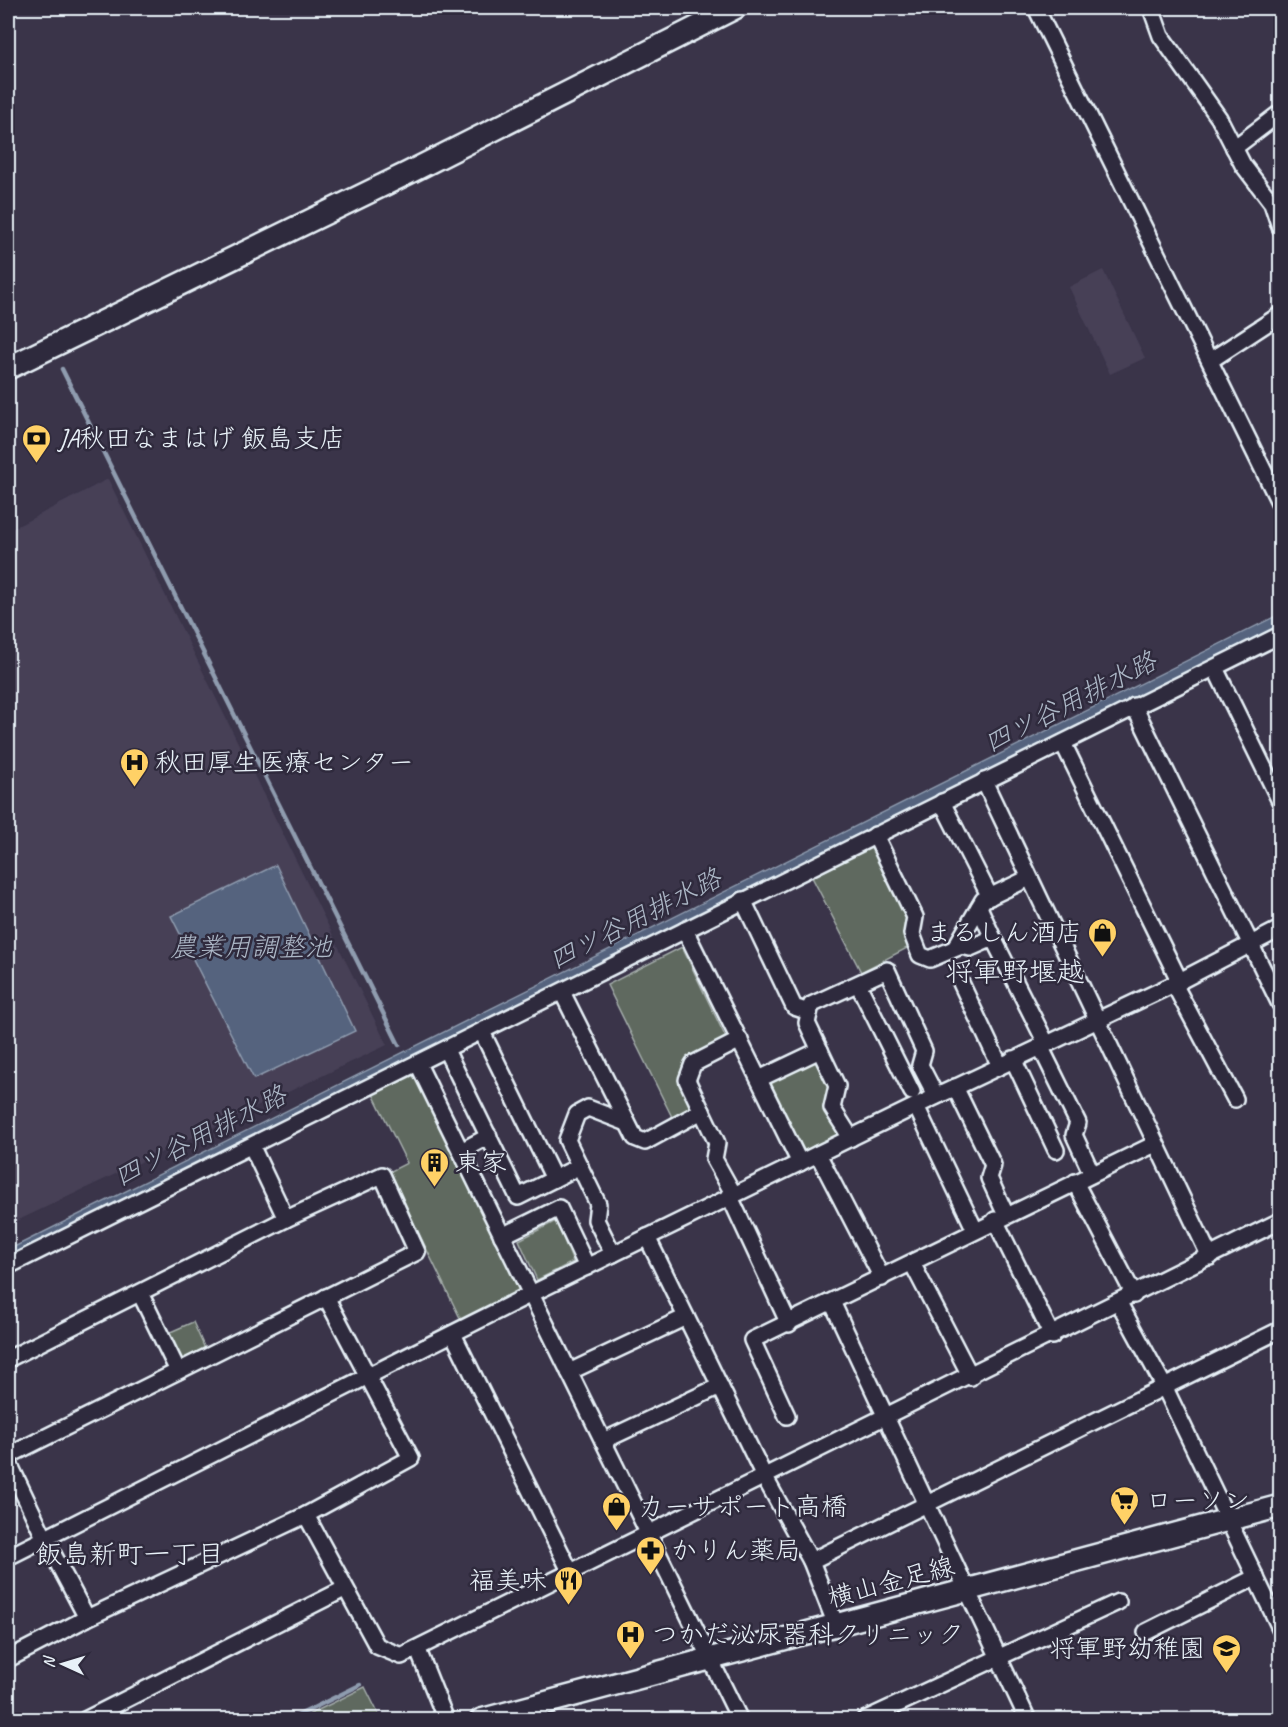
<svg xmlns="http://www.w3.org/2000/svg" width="1288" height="1727" viewBox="0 0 1288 1727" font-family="Caveat,'Klee One',sans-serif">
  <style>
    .built { fill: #474057 }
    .green { fill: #5f695e; stroke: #a4adab; stroke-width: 1.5 }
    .water { fill: #54637e; stroke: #8f9caf; stroke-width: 1.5 }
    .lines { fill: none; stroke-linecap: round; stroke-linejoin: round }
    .stream { stroke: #8f9caf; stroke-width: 4.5 }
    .street-casing { stroke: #e8f1f8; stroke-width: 20 }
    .secondary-casing { stroke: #e8f1f8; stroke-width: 26 }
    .street { stroke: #2f2a3d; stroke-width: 15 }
    .secondary { stroke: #2f2a3d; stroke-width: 21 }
    .labels { text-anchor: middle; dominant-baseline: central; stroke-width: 5; stroke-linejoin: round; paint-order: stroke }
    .poi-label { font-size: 26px; fill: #e8f1f8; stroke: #2f2a3d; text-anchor: start }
    .street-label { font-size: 26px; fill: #e8f1f8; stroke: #2f2a3d }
    .water-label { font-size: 27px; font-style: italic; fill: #adb8c7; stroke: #2f2a3d }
    .neighbourhood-label { font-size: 27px; fill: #e8f1f8; stroke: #2f2a3d }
    .quarter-label { font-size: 28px; fill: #e8f1f8; stroke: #2f2a3d }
  </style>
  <rect width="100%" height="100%" fill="#3a3449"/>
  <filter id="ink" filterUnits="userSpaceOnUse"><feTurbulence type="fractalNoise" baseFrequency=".0167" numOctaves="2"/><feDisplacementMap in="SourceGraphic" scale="12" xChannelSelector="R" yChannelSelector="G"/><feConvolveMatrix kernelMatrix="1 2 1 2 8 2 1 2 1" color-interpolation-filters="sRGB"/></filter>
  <g filter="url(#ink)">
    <g class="built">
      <polygon points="1103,270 1145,358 1110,374 1069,287"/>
      <polygon points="108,479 387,1045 8,1225 8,531"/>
    </g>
    <g class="green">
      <polygon points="873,846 907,919 904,931 911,946 861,972 812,877"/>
      <polygon points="682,947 726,1038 687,1057 681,1083 692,1109 673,1119 607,985"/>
      <polygon points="815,1058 830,1086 841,1135 803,1154 768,1083"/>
      <polygon points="413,1072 521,1293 462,1322 389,1172 407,1163 372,1092"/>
      <polygon points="556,1221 573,1262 537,1280 519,1240"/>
      <polygon points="193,1322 206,1351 185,1361 177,1359 166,1334"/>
      <polygon points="365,1687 381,1719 300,1719"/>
    </g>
    <g class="water">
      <polygon points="1280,614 1280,629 8,1259 8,1250"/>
      <polygon points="276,865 355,1031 254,1079 171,916"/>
    </g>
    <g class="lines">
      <g class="stream">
        <polyline points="62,369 399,1045"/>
        <polyline points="289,1720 360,1685"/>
      </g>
      <defs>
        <g id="street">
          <polyline points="1036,8 1280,504"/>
          <polyline points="1151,8 1161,36 1219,118 1243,165 1272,203 1280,227"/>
          <polyline points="1234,148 1280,113"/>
          <polyline points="1211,360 1280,315"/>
          <polyline points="1215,668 1280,801"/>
          <polyline points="1134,706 1280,1004"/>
          <polyline points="1063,743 1180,982"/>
          <polyline points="984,781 1210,1257"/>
          <polyline points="942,802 990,897"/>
          <polyline points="875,835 915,917 912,934 920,955 930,959 961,946 970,948 993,938 1046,1043"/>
          <polyline points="743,900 794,1007 809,1012"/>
          <polyline points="979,907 993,938"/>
          <polyline points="685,930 800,1163"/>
          <polyline points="955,948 983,900 1029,878"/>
          <polyline points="961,983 1000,1066"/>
          <polyline points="858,984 912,1092"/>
          <polyline points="1174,984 1235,1099"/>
          <polyline points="562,992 635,1138 645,1142 702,1111"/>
          <polyline points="482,1032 554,1179"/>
          <polyline points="1040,1046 1078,1123 1074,1135 1092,1174"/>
          <polyline points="446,1050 518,1197 580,1166"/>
          <polyline points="1013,1059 1056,1150"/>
          <polyline points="418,1064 740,1720"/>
          <polyline points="759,1079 820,1050"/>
          <polyline points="955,1087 993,1165 989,1178 1006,1215"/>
          <polyline points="916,1106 1174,984 1280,929"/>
          <polyline points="851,1138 832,1108 837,1086 807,1023 811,1005 887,970 924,1051 920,1065 936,1096"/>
          <polyline points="252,1147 286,1219"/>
          <polyline points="461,1151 489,1136"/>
          <polyline points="818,1154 882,1278"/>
          <polyline points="1075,1182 1134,1295"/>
          <polyline points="734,1195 714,1159 717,1143 687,1080 693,1064 740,1040"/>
          <polyline points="730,1197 789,1324"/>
          <polyline points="995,1220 1052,1336"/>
          <polyline points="502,1236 559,1208 587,1267"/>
          <polyline points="647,1237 765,1478 811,1561"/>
          <polyline points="613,1254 596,1220 598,1204 567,1140 577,1114 588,1108 627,1123"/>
          <polyline points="912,1263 971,1377"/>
          <polyline points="8,1266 1280,635"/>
          <polyline points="140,1293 178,1371"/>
          <polyline points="832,1302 1028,1720"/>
          <polyline points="1119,1303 1164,1386 1280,1628"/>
          <polyline points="453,1334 571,1573"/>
          <polyline points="8,1359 286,1219 382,1175 417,1252 8,1456"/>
          <polyline points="569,1372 686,1317"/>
          <polyline points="787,1416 752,1340 1155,1144"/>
          <polyline points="603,1441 720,1386"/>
          <polyline points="8,1461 45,1539 87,1618"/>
          <polyline points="306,1515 377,1646 401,1656 1280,1221"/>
          <polyline points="8,1557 531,1294 916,1106 975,1230"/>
          <polyline points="836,1625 811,1561 1280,1330"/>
          <polyline points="1146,1632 1256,1577"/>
          <polyline points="418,1650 446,1720"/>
          <polyline points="8,1659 87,1618 306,1515 411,1458 326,1297"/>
          <polyline points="85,1720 344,1589"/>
          <polyline points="864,1720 1118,1602"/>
        </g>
        <g id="secondary">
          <polyline points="8,368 408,173 735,8"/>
          <polyline points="481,1720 1280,1506"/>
        </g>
      </defs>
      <use href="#street" class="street-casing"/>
      <use href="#secondary" class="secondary-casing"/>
      <use href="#street" class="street"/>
      <use href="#secondary" class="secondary"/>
    </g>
  </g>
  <defs>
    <symbol id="bank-pin" viewBox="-11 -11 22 30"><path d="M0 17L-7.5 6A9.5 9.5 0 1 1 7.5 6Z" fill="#ffd166" stroke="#2f2a3d"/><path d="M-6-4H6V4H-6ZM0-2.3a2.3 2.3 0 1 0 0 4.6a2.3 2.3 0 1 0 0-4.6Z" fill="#111"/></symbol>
    <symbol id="hospital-pin" viewBox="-11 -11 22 30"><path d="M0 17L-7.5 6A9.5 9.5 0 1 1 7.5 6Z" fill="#ffd166" stroke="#2f2a3d"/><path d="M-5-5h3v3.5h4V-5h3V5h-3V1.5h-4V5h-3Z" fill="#111"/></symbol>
    <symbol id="shop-pin" viewBox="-11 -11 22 30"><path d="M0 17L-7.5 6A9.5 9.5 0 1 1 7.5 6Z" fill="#ffd166" stroke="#2f2a3d"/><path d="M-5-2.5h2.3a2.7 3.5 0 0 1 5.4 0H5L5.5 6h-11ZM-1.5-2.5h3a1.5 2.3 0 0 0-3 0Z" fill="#111"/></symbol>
    <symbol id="building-pin" viewBox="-11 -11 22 30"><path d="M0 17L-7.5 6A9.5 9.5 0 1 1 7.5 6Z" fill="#ffd166" stroke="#2f2a3d"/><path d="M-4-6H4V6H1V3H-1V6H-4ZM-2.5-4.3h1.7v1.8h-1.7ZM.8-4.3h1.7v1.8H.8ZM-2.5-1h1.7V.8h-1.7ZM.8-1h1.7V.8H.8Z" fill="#111"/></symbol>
    <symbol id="supermarket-pin" viewBox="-11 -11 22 30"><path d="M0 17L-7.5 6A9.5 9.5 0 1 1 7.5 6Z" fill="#ffd166" stroke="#2f2a3d"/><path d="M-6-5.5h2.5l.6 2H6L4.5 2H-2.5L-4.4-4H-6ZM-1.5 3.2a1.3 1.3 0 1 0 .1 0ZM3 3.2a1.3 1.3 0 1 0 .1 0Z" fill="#111"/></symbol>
    <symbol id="pharmacy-pin" viewBox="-11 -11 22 30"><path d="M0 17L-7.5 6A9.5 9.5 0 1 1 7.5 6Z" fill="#ffd166" stroke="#2f2a3d"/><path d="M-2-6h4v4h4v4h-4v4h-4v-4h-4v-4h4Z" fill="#111"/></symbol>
    <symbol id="restaurant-pin" viewBox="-11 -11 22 30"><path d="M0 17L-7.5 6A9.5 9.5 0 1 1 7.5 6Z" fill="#ffd166" stroke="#2f2a3d"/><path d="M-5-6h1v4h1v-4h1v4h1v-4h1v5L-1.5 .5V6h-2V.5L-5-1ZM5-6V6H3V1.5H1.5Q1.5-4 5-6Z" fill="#111"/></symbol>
    <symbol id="school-pin" viewBox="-11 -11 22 30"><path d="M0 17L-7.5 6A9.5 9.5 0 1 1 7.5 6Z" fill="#ffd166" stroke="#2f2a3d"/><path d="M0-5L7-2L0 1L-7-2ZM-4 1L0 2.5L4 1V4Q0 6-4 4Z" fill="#111"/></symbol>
  </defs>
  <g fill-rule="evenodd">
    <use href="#bank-pin" x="20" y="422" width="33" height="45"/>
    <use href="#hospital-pin" x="118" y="746" width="33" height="45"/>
    <use href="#shop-pin" x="1086" y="916" width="33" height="45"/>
    <use href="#building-pin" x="418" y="1146" width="33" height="45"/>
    <use href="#supermarket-pin" x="1108" y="1484" width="33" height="45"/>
    <use href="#shop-pin" x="600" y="1490" width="33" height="45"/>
    <use href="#pharmacy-pin" x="634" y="1534" width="33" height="45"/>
    <use href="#restaurant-pin" x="552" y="1564" width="33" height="45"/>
    <use href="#hospital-pin" x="614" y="1618" width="33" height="45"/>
    <use href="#school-pin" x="1210" y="1632" width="33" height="45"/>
  </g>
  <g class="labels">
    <g class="poi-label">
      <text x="58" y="438">JA秋田なまはげ 飯島支店</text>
      <text x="155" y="762">秋田厚生医療センター</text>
      <text x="1082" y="932" text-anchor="end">まるしん酒店</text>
      <text x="455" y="1162">東家</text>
      <text x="1146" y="1500">ローソン</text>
      <text x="638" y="1506">カーサポート高橋</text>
      <text x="671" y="1550">かりん薬局</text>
      <text x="547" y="1580" text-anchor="end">福美味</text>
      <text x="652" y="1634">つかだ泌尿器科クリニック</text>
      <text x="1205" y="1648" text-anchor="end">将軍野幼稚園</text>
    </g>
    <g class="street-label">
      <text transform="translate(891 1582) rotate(-15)">横山金足線</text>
    </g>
    <g class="water-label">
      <text transform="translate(1070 702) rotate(-27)">四ツ谷用排水路</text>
      <text transform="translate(635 919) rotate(-27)">四ツ谷用排水路</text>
      <text x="251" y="947">農業用調整池</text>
      <text transform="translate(200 1136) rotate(-27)">四ツ谷用排水路</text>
    </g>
    <g class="neighbourhood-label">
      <text x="130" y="1554">飯島新町一丁目</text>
    </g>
    <g class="quarter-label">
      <text x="1015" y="971">将軍野堰越</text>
    </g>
  </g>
  <rect width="1288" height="1727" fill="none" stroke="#2f2a3d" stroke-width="30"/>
  <rect x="15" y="15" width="1258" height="1697" fill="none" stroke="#e8f1f8" stroke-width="2" filter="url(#ink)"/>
  <g transform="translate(63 1664) rotate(274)" stroke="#2f2a3d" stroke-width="4.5" paint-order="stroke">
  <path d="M0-4.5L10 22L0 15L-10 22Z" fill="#e8f1f8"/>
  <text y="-9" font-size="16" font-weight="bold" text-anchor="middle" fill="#e8f1f8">N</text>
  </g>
</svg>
